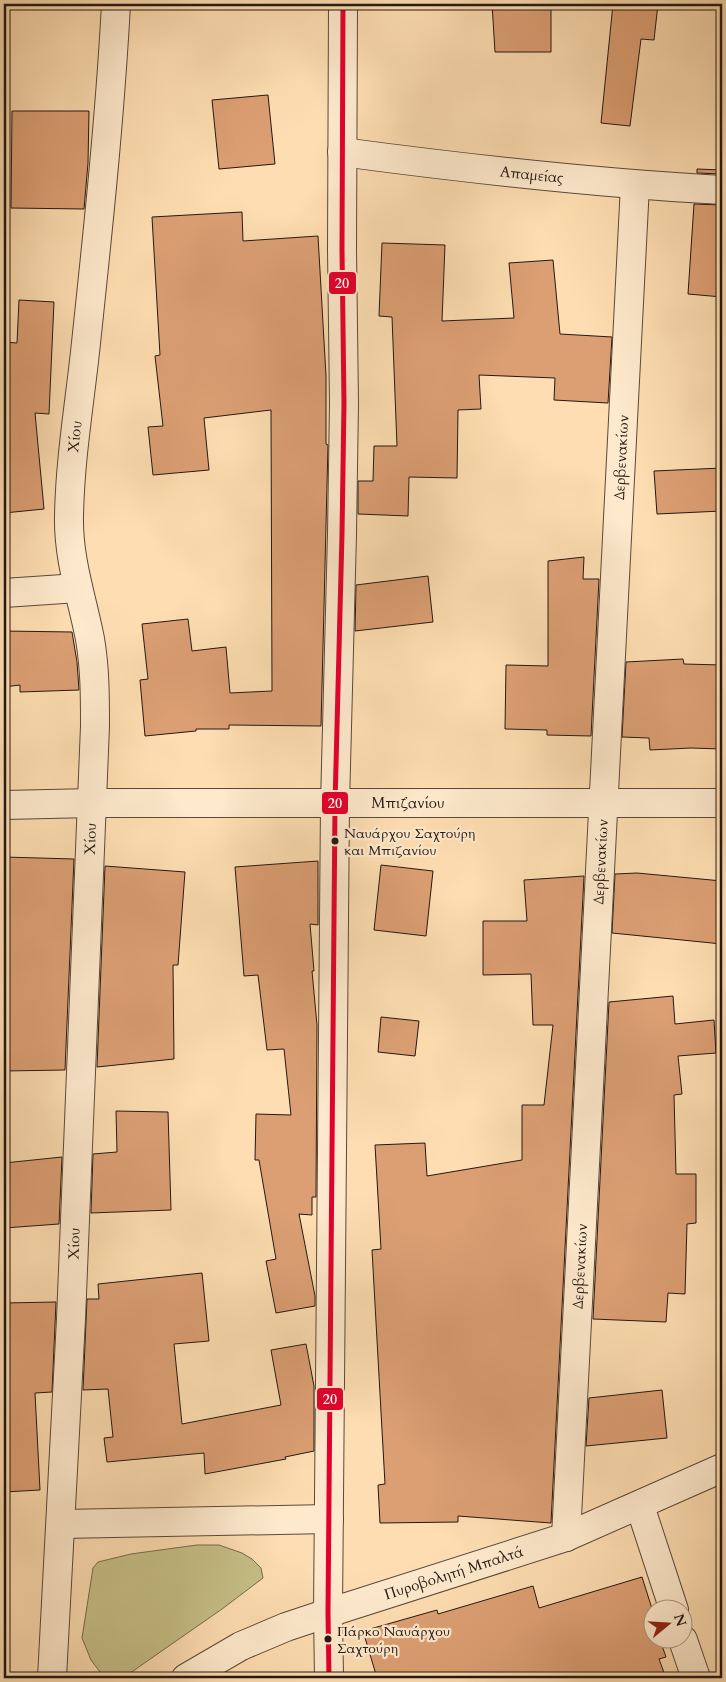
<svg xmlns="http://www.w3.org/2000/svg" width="726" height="1682" viewBox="0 0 726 1682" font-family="Cardo,serif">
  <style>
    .green { fill: #c6bf87; stroke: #756c4d }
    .building { fill: #dc9f74; stroke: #241813 }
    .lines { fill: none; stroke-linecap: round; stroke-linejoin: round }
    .minor-casing { stroke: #5a493a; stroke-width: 30 }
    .minor { stroke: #fee9cc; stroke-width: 28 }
    .bus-1-casing { stroke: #fee9cc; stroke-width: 9 }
    .bus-1 { stroke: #e4002b; stroke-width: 5 }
    .bus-dot { fill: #241813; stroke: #fee9cc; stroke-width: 2 }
    .labels { text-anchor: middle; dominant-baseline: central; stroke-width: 4.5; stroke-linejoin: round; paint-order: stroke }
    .bus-label { font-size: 14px; fill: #241813; stroke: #fee9cc; text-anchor: start }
    .street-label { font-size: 15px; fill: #241813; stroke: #fee9cc }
    .line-badge { stroke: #fee9cc; stroke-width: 2 }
    .badge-label { font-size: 14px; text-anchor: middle; font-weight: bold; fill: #fff }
  </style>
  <rect width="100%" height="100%" fill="#fdddb1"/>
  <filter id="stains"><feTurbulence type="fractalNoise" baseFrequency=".004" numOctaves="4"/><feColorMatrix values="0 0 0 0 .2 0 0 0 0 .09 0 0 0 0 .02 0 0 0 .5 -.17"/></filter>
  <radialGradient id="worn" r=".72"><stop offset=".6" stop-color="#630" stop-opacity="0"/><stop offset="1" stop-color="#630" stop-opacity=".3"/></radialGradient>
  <polygon class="green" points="197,1545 219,1545 242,1553 252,1559 261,1568 263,1578 222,1609 123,1678 109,1678 100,1672 91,1660 82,1638 93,1568 98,1562 131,1554"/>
  <g class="building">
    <polygon points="492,4 551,4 551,52 495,52"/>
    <polygon points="613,4 658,4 654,40 641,39 630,126 601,123"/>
    <polygon points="268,95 275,164 219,169 212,100"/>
    <polygon points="12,111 89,111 88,163 84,209 11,208"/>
    <polygon points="697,169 722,170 722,174 697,173"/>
    <polygon points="694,204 722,205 722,297 688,294"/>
    <polygon points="242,212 243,241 318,236 326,376 326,444 328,445 321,726 229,725 229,729 196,729 196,731 145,736 140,680 148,679 142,624 188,619 192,651 226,647 230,693 272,691 271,410 204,418 209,470 153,475 148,427 163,426 155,356 160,355 152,217"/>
    <polygon points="382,243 445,245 442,321 514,318 509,263 553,260 560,334 612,337 608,403 554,400 555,378 479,375 481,409 458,410 457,478 409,477 408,516 358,514 358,481 373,481 374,446 397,446 392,317 379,316"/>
    <polygon points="19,300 54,302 49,414 35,413 44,509 4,513 4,438 6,384 4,384 4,342 17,343"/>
    <polygon points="722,468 722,511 657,514 654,471"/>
    <polygon points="584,557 583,579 599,579 591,736 547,735 547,730 505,729 506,665 548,666 548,561"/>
    <polygon points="428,576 433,622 355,631 356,585"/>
    <polygon points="4,631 72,632 77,662 79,690 20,692 20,685 4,687"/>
    <polygon points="683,659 684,664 722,665 722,749 691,748 650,750 649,738 622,737 626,662"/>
    <polygon points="4,857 74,859 65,1070 4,1071"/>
    <polygon points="318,861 318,925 310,924 314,971 312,971 317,1025 316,1197 312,1197 312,1215 299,1214 315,1296 315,1306 276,1313 266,1261 276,1259 259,1160 255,1160 256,1114 291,1115 284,1049 267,1050 258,975 244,976 235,867"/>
    <polygon points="381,865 433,871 426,936 374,930"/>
    <polygon points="105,866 185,872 178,965 173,965 174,1059 97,1067"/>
    <polygon points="637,873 722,881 722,944 612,933 615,874"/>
    <polygon points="584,876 551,1523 458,1516 458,1522 380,1523 378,1485 385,1484 372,1250 381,1249 375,1145 425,1143 427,1176 522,1160 522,1105 544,1105 553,1025 533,1025 531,974 483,975 483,921 527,921 524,880"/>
    <polygon points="673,996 675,1024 714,1020 716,1053 678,1056 682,1094 674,1095 676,1174 696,1174 696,1223 687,1224 685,1294 668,1293 666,1322 593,1319 609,1002"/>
    <polygon points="381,1017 419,1021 415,1056 378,1052"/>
    <polygon points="116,1111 168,1112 171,1210 91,1213 93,1154 117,1152"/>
    <polygon points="62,1157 59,1224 4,1228 4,1163"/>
    <polygon points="202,1273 209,1341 174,1344 182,1424 281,1405 271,1350 306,1344 314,1386 314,1451 285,1457 286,1459 205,1474 204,1453 107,1462 104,1438 113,1437 108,1389 83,1390 87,1299 99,1299 98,1284"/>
    <polygon points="56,1302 52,1392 35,1393 40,1490 4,1492 4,1303"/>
    <polygon points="662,1390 667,1438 586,1446 589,1398"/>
    <polygon points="642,1577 654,1615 654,1640 660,1640 666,1657 659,1659 666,1678 377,1678 363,1631 437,1610 438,1614 533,1586 539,1608"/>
  </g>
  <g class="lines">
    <defs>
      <g id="minor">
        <path id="s1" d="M342,152C469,169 595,183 722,190"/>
        <polyline points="4,593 78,588"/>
        <path id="s2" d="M4,805L93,803H722"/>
        <polyline points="640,1506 674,1610"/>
        <polyline points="61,1524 329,1519"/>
        <path id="s3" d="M566,1537L635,185"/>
        <polyline points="683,1640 696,1678"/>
        <path id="s4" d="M52,1678L71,1319L95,726C95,697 95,668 90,639C82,598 68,559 69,516C70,458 80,401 86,343C98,230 110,117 116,4"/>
        <path id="s5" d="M186,1678L241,1646L286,1627L328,1613L566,1537L722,1468"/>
        <polyline points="329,1678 328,1613 335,804 342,534 344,403 342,249 343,4"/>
      </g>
    </defs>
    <use href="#minor" class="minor-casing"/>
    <use href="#minor" class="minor"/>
    <defs>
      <polyline id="bus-1" points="329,1678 328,1613 335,804 342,534 344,403 342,249 343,4"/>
    </defs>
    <use href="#bus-1" class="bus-1-casing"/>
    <use href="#bus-1" class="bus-1"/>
  </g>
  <g class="bus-dot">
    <circle cx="335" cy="841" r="4.5"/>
    <circle cx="328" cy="1639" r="4.5"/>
  </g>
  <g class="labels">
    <g class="bus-label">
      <text x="344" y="833">Ναυάρχου Σαχτούρη<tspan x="344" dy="17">και Μπιζανίου</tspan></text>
      <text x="337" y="1631">Πάρκο Ναυάρχου<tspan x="337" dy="17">Σαχτούρη</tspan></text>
    </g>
    <g class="street-label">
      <text stroke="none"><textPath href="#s1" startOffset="191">Απαμείας</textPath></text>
      <text stroke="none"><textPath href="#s4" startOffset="1245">Χίου</textPath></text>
      <text stroke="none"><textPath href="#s3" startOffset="1081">Δερβενακίων</textPath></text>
      <text stroke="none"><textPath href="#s2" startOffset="404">Μπιζανίου</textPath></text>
      <text stroke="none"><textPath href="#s4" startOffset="840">Χίου</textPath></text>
      <text stroke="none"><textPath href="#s3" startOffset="676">Δερβενακίων</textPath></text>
      <text stroke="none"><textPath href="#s4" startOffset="435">Χίου</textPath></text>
      <text stroke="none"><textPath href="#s3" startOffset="271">Δερβενακίων</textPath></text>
      <text stroke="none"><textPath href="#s5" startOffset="289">Πυροβολητή Μπαλτά</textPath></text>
    </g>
  </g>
  <g class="line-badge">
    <rect x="328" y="271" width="29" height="24" rx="5" fill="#e4002b"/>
    <rect x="321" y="791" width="28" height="24" rx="5" fill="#e4002b"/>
    <rect x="316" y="1387" width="28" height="24" rx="5" fill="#e4002b"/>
  </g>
  <g class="badge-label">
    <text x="342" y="288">20</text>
    <text x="335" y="808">20</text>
    <text x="330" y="1404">20</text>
  </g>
  <rect width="726" height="1682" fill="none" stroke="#fdddb1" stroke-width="20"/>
  <rect x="5" y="5" width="716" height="1672" fill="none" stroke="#241813" stroke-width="2.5"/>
  <rect x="10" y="10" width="706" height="1662" fill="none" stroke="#241813"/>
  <g transform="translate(668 1624) rotate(72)"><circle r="24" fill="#fee9cc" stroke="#a79582"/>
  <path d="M0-4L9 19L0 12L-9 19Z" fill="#8f2418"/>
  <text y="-8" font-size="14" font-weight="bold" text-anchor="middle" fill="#241813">N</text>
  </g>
  <rect width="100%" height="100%" filter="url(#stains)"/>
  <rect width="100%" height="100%" fill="url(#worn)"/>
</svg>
